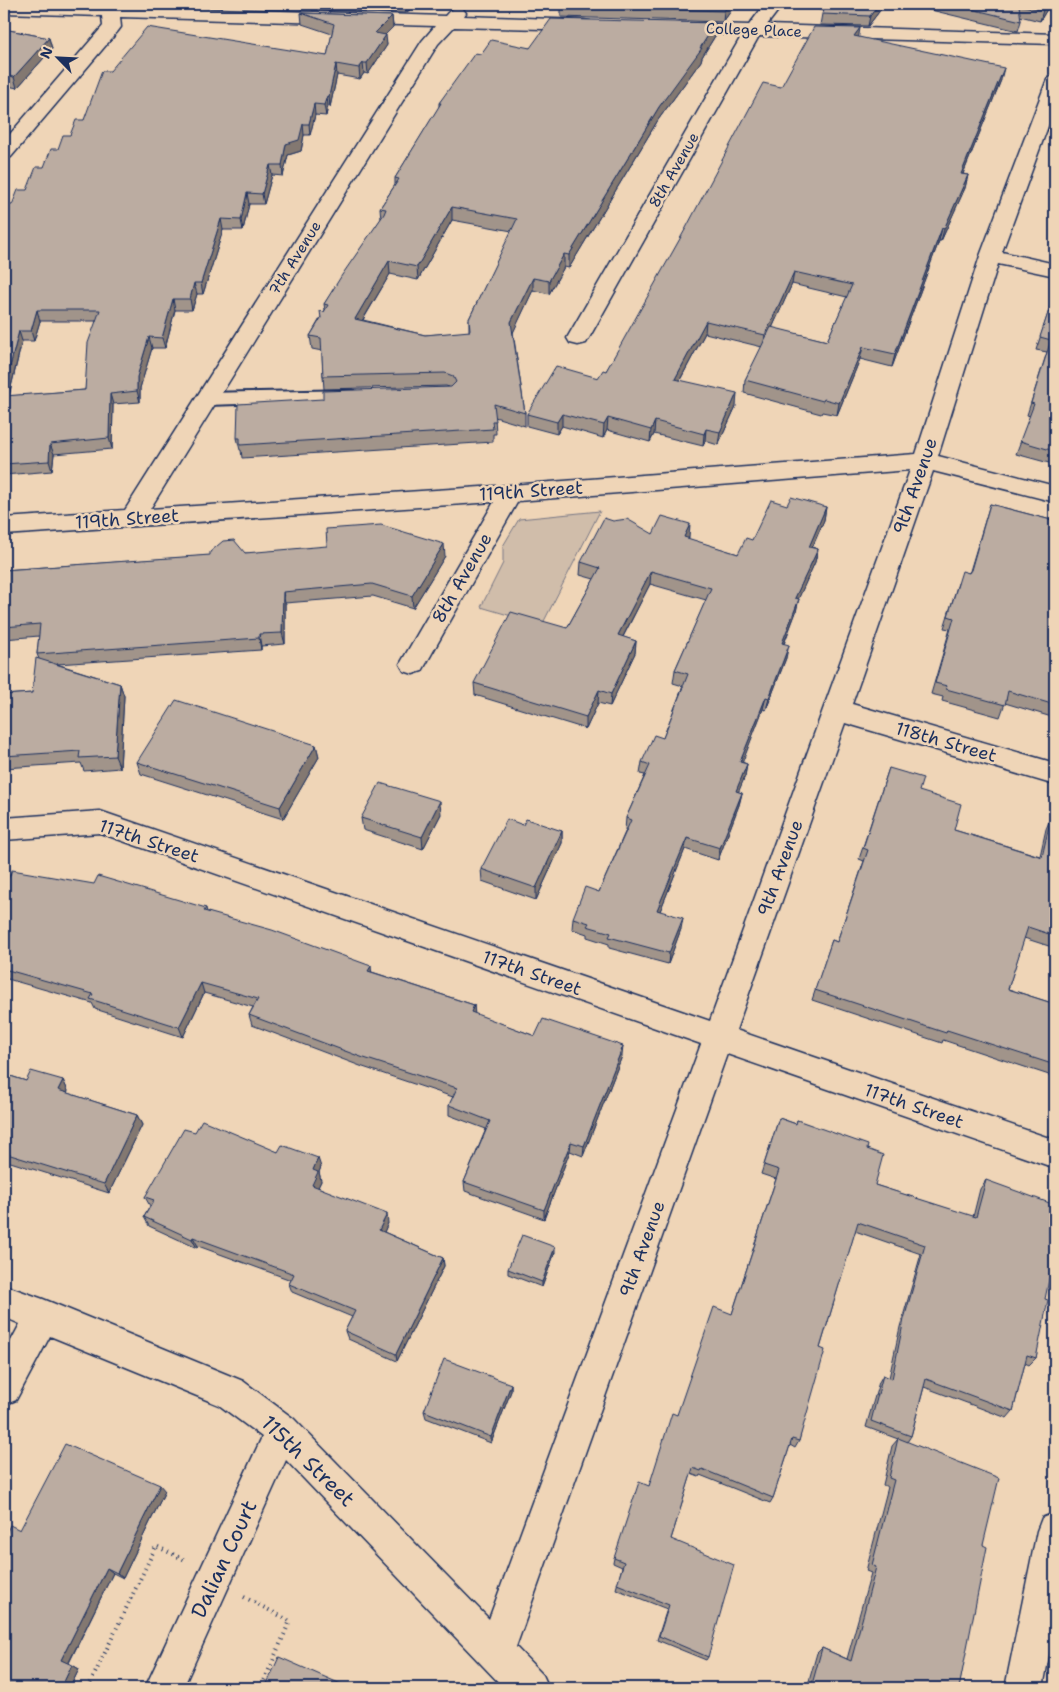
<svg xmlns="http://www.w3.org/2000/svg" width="1059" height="1692" viewBox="0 0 1059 1692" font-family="'Shantell Sans',sans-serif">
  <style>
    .green { fill: #d0bdaa; stroke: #767684 }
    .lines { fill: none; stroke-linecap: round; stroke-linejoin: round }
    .service-casing { stroke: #1b2f5e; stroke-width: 4 }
    .minor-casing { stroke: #1b2f5e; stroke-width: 3 }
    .path { stroke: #1b2f5e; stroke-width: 4; stroke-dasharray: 1 4.5; stroke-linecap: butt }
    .service { fill: #efd5b7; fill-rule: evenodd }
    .minor { fill: #efd5b7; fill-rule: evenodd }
    .wall { fill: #a1948a; stroke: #1b2f5e; fill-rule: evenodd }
    .shaded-wall { fill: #837871; stroke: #1b2f5e }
    .building { fill: #bbaca1; stroke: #1b2f5e; fill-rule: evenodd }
    .labels { text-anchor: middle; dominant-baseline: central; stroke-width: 5; stroke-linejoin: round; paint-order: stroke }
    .far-street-label { font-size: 15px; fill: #1b2f5e; stroke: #efd5b7 }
    .street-label { font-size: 18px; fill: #1b2f5e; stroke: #efd5b7 }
    .near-street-label { font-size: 21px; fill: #1b2f5e; stroke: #efd5b7 }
  </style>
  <rect width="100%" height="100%" fill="#efd5b7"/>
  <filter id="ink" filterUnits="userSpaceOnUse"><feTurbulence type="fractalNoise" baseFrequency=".02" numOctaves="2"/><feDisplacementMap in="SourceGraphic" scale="10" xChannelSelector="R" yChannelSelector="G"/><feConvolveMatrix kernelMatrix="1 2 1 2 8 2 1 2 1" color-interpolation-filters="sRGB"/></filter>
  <g filter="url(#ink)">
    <polygon class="green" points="600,511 542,625 481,607 503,563 503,546 519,519"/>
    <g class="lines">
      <defs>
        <polygon id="service" points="351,390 357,392 360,396 357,400 207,405 201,403 198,399 201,395 207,393"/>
        <g id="minor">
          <path d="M4,4H118V6L445,16C451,9 454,7 463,9L466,13L464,16L584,20L590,21L593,25L590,29L584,30L454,27L438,44L150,509L511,485L916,454L980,256L1046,82L1048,78L1055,76V107L1002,252L1055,264V276L998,264L938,456L1055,486V502L933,471L852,704L1055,763V785L845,723L736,1030L1055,1140V1168L727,1054L516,1647L543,1675L549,1688H504L286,1460L183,1688H145L262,1437L219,1405L50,1336L16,1400L4,1405V1354L20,1324L4,1317V1285L43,1299L243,1381L294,1419L489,1619L701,1044L100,833L4,840V818L100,811L710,1021L910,470L518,501L422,671L413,674L404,671L400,664L494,502L4,535V518L125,510L422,41L435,26L120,17L121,27L118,31L11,157L4,159V141L103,26L102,16L4,13Z"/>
          <polygon points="765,4 783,4 767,25 1055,34 1055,44 759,36 589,338 586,343 578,345 570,343 567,338 742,35 677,33 671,32 668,28 671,24 677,23 749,25"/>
          <polygon points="1055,1513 1055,1622 1043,1688 1005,1688 1037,1531 1042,1518"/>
        </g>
      </defs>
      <use href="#service" class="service-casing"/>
      <use href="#minor" class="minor-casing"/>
      <g class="path">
        <polyline points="244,1597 290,1621 261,1688"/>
        <polyline points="88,1688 156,1546 185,1560"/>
      </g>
      <use href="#service" class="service"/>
      <use href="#minor" class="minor"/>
    </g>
    <g class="wall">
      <polygon points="312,4 416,4 406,13 312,10"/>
      <polygon points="562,4 743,4 739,9 733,8 723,22 561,17 561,6"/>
      <polygon points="810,4 885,4 868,26 820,25 822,14 824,11 809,7"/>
      <polygon points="906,4 1050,4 1040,21 1020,16 1021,21 1018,31"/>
      <path d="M301,13L392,16L393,27L385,35L387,45L368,74L364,73L360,79L337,75L330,107L328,106L326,116L315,115L310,135H304L301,151L288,155L283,176L272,175L264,204H249L243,230H223L203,294H197L192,310H175L165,348H152L140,388V402L113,404L112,449L54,454L52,471L4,475V207L12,205L27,190L44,167L70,135L84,120L110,71L327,56L332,34L302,24ZM40,321H96L85,390L9,396L22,341H34Z"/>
      <polygon points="4,29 49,38 52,49 17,88 4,85"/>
      <path d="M715,36L702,57L701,61L658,120L569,268L564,267L549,294L533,290L513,332L525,413V426L495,417L496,434H493V442L242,458L241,450H240L237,438L323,399L449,387L446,386L324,389L323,376L322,351L312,349L310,336L325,310L324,304L381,219L380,208L395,185V178L439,107V103L481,54L530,48ZM452,220L512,231L469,319V332L425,335L363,320L390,274L418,280Z"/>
      <path d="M858,37L1001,80L963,174L968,175L965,188L941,241H939L892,367L860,359L837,415L822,412L821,414L744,393L745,380L762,347L705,333L680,380L736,406L718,445L705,441L703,446L654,434L650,442L607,430L603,438L562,426L557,434L527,426V414L598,378L606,371L781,87ZM792,284L847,297L827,341L772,328Z"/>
      <polygon points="1055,292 1055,455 1052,454 1049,463 1016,454 1030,416 1027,415 1047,352 1036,350"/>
      <polygon points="990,504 1055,521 1055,718 1005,703 1000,717 942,701 943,697 931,694 950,629 944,628 958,583 970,571"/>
      <polygon points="787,505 826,507 824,520 812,547 818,549 815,562 798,599 796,612 784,644 786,658 766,710 763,709 742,762 747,764 745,776 738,792 742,793 739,805 718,860 685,849 660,911 681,929 668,964 609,948 609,944 587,937 587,934 572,929 573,918 599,892 626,830 625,830 626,818 645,775 640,774 642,762 663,738 683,686 673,683 675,670 706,600 650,584 623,637 636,641 635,653 610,706 598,703 586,729 475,695 474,683 567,628 594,579 580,575 581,562 653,534 689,537 688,539 738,554"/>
      <polygon points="245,553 445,556 413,608 373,596 285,603 285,644 261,646 261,650 57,664 120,684 124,696 120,768 84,771 81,763 4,768 4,695 32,693 39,659 37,654 39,636 4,639 4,570"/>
      <polygon points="316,745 319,757 283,819 141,774 137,762"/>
      <polygon points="889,768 919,791 954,830 1040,856 1046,829 1051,817 1055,818 1055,948 1024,938 1008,989 1055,1004 1055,1077 943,1040 942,1043 812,1000 832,940 837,942 864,861 859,859"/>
      <polygon points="441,814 423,849 363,830 361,818"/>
      <polygon points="523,825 562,831 562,843 536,900 482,881 481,869"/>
      <polygon points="4,889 206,908 207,912 372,972 474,1005 474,1014 535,1036 622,1056 583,1156 570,1151 544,1219 465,1191 464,1182 486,1129 449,1115 449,1105 453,1097 363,1067 252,1025 249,1015 253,1007 204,993 183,1037 95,1009 92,1003 4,978"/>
      <polygon points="4,1074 26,1081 63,1080 68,1091 67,1093 137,1115 142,1125 109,1193 4,1160"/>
      <polygon points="779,1118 796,1124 797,1120 867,1149 875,1185 973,1217 980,1189 986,1180 1045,1299 1036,1358 1029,1365 1025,1363 1013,1411 1007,1418 924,1387 911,1436 907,1442 983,1545 959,1688 807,1688 817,1653 822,1648 847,1659 871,1573 866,1571 888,1487 883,1485 892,1446 898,1439 866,1427 879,1382 883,1375 889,1378 900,1327 921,1254 855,1231 820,1348 799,1441 795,1448 790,1445 773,1498 770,1503 700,1475 699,1477 691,1474 671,1539 708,1657 706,1660 657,1640 667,1609 616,1589 622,1567 613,1563 614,1558 649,1486 677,1415 732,1314 776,1179 761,1174"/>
      <polygon points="195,1132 278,1152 321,1167 319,1172 321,1181 318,1187 388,1223 384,1232 443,1258 444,1266 397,1361 348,1339 345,1331 352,1317 292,1292 289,1284 291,1280 198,1246 197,1248 149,1226 144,1217 150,1206 145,1197"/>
      <polygon points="555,1252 542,1287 508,1274 508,1269"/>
      <polygon points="511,1384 511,1391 491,1443 426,1418 424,1411"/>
      <polygon points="165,1491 123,1578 113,1573 69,1663 79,1669 70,1688 4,1688 20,1530"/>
    </g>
    <g class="shaded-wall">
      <polygon points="406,4 416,4 406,13"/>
      <polygon points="729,4 733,4 733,8 723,22 724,11"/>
      <polygon points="740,4 743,4 739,9"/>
      <polygon points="879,4 885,4 868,26 870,16"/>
      <polygon points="1046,4 1050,4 1040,21 1043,10"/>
      <polygon points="392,16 393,27 376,44 375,33"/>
      <polygon points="716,23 715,36 702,57 701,61 658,120 569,268 569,255 659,107 700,48"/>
      <polygon points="860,28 858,41 854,36"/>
      <polygon points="386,35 387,45 368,74 367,63"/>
      <polygon points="49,38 52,49 17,88 14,77"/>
      <polygon points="363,63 364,73 360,79 359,68"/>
      <polygon points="336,64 337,75 330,107 329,96"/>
      <polygon points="1004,68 1001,80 958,186 961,174"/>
      <polygon points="327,96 328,106 326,116 324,105"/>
      <polygon points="314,104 315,115 310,135 309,124"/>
      <polygon points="303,124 304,135 301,151 288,155 283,176 282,165 286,144"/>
      <polygon points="270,165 272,175 264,204 262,194"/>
      <polygon points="968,175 965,188 941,241 944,229"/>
      <polygon points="247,193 249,204 243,230 241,220"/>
      <polygon points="452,207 452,220 418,280 417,267"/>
      <polygon points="221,219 223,230 203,294 201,283"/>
      <polygon points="942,228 939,241 892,367 895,354"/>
      <polygon points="564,254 564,267 549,294 549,281"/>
      <polygon points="389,261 390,274 356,331 355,319"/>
      <polygon points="794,272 792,284 763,348 765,335"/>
      <polygon points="533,278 533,290 512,335 511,322"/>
      <polygon points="194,283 197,294 192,310 190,299"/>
      <polygon points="173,299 175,310 165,348 162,338"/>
      <polygon points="37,310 40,321 34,341 31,331"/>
      <polygon points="706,321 705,333 674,391 675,379"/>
      <polygon points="19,331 22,341 6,407 4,401 4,390"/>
      <polygon points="149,337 152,348 140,388 140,402 137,391 137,377"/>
      <polygon points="863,347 860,359 837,415 839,403"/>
      <polygon points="737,393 736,406 718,445 720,432"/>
      <polygon points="110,394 113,404 112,449 109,438"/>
      <polygon points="562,414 562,426 557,434 557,422"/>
      <polygon points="608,418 607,430 603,438 604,425"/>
      <polygon points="655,421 654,434 650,442 651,430"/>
      <polygon points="706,429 705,441 703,446 704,434"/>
      <polygon points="50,444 54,454 52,471 49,461"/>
      <polygon points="826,507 824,520 807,560 809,547"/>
      <polygon points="690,524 689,537 683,550 684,537"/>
      <polygon points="444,544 445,556 413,608 412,596"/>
      <polygon points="818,549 815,562 793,611 795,598"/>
      <polygon points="651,571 650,584 617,648 618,635"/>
      <polygon points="283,592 285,603 285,644 282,633"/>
      <polygon points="799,599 796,612 779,656 782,643"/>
      <polygon points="259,634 261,646 261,650 259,638"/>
      <polygon points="636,641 635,653 610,706 611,694"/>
      <polygon points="789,645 786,658 766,710 769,698"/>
      <polygon points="120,684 124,696 120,768 115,756"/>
      <polygon points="599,690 598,703 586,729 586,717"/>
      <polygon points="766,697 763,709 738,774 740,762"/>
      <polygon points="316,745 319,757 283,819 280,807"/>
      <polygon points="747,764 745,776 734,803 736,791"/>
      <polygon points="742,793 739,805 718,860 720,848"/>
      <polygon points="440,801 441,814 423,849 422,837"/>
      <polygon points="562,831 562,843 536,900 536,888"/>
      <polygon points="687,838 685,849 656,921 657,910"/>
      <polygon points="683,918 681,929 668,964 669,953"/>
      <polygon points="371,966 372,976 368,971"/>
      <polygon points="201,983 204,993 183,1037 179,1027"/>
      <polygon points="474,1005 475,1015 471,1012"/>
      <polygon points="623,1046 622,1056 583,1156 584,1146"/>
      <polygon points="63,1080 68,1091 63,1100 58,1090"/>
      <polygon points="137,1115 142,1125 109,1193 104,1184"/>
      <polygon points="571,1142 570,1151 544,1219 544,1210"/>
      <polygon points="318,1158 321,1167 319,1172 321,1181 315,1194 312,1185 313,1170"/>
      <polygon points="387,1214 388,1223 381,1239 379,1230"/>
      <polygon points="193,1237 198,1246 197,1248 192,1239"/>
      <polygon points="555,1247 555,1252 542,1287 542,1282"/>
      <polygon points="443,1258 444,1266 397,1361 396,1354"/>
      <polygon points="511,1384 511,1391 491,1443 491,1437"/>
      <polygon points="160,1485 165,1491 123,1578 117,1573"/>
      <polygon points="107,1568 113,1573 68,1664 61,1660"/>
      <polygon points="72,1665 79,1669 70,1688 61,1688"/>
    </g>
    <g class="building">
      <polygon points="562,4 729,4 724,11 561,6"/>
      <polygon points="828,4 879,4 870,16 822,14"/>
      <polygon points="951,4 1046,4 1043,10 1019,5 1021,21"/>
      <polygon points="301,13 392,16 375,33 386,35 367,63 363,63 359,68 336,64 329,96 327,96 324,105 314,104 309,124 303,124 299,140 286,144 282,165 270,165 262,194 247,193 241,220 221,219 201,283 194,283 190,299 173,299 162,338 149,337 137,377 137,391 110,394 109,438 50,444 49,461 4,464 4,396 85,390 88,343 100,310 37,310 31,331 19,331 4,390 4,207 5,205 12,205 18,190 27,190 36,167 44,167 51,149 58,149 63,135 70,135 76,120 84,120 102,71 110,71 147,27 327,56 334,24"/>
      <path d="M551,19L716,23L700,48H702L659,107L569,255L564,254L549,281L533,278L511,322L525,413L494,404L496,421H492L493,429L240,445V438H237L238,404L323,399V391L451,387L456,382L453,376L445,373L323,376L321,338L310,336L321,318L320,311L324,312L328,305L324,304L342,275L384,214L386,209L380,208L399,179L395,178L441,103H439L475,53L481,54L491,40L530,48ZM452,207L517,219L469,319L470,331L425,335L355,319L389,261L417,267Z"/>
      <polygon points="814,27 860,28 854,36 1004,68 961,174 968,175 944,229 942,228 895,354 863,347 839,403 824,399 823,401 745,380 771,327 827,341 852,285 794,272 765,335 706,321 675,379 737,393 720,432 706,429 704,434 655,421 651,430 608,418 604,425 562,414 557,422 527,414 556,366 598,378 603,370 606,371 686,228 763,83 781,87"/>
      <polygon points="4,29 49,38 14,77 4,75"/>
      <polygon points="1055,292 1055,446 1054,451 1020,441 1034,404 1031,403 1051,340 1040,337"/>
      <polygon points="791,497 826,507 809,547 818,549 795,598 799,599 782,643 789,645 769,698 766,697 740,762 747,764 736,791 742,793 720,848 687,838 657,910 683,918 669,953 609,937 611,933 587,926 589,923 573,918 585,887 599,892 631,820 626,818 650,765 642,762 654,735 663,738 688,674 675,670 711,588 651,571 618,635 636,641 611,694 599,690 586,717 474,683 511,612 567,628 600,568 581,562 604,518 613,521 627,519 653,534 662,516 690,524 684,537 738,554 746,538 752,540 771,500 787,505"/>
      <polygon points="990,504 1055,521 1055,705 1008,691 1005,705 946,689 947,686 935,683 954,618 948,616 962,571 969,573 971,570"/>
      <polygon points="381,525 444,544 412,596 372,584 283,592 282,633 259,634 259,638 37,654 40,624 4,627 4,570 210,555 210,552 223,541 234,540 245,553 327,546 326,529"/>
      <polygon points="36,658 120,684 115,756 79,758 80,751 4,756 4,695 32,693"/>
      <polygon points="176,700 316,745 280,807 137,762"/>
      <polygon points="889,768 923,778 919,791 961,804 954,830 1042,857 1051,817 1055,818 1055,936 1028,927 1008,989 1055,1004 1055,1065 947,1030 946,1033 815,990 832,940 837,942 868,850 863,848"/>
      <polygon points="380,783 440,801 422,837 361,818"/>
      <polygon points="507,819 523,825 526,819 562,831 536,888 481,869"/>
      <polygon points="12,870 94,884 98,876 206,908 204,911 272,930 371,966 368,971 474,1005 471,1012 535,1036 543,1019 623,1046 584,1146 571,1142 544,1210 464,1182 490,1121 449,1105 457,1088 361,1057 249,1015 258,999 201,983 179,1027 90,999 93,994 4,969 4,889"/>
      <polygon points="31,1071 63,1080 58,1090 137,1115 104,1184 4,1153 4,1074 26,1081"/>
      <polygon points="779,1118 796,1124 797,1120 868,1145 867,1149 883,1155 875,1185 976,1217 986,1180 1055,1205 1055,1251 1045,1299 1048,1300 1036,1358 1027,1355 1013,1411 926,1379 911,1436 871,1421 883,1375 892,1379 904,1319 925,1245 858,1222 820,1348 825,1350 799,1441 792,1439 773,1498 702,1469 701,1471 693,1468 671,1539 734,1565 708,1657 659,1636 669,1605 617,1584 624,1562 614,1558 639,1482 649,1486 672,1413 677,1415 714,1307 732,1314 779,1170 764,1165"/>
      <polygon points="202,1120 278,1152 282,1145 318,1158 313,1170 318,1172 312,1185 387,1214 379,1230 443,1258 396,1354 345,1331 355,1311 289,1284 294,1274 193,1237 192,1239 144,1217 154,1200 145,1197 184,1129 195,1132"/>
      <polygon points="522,1235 555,1247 542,1282 508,1269"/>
      <polygon points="444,1359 511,1384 491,1437 424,1411"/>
      <polygon points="898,1438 999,1478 983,1545 987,1547 959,1688 811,1688 822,1648 851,1661 876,1567 872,1565 894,1480 889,1478"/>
      <polygon points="65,1444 160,1485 117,1573 107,1568 61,1660 72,1665 61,1688 4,1688 4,1538 10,1525 20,1530"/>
      <polygon points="279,1657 350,1688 265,1688"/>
    </g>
  </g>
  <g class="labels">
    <g class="far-street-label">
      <text transform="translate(754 30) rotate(2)">College Place</text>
      <text transform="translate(674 170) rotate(-60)">8th Avenue</text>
      <text transform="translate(295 258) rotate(-58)">7th Avenue</text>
    </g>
    <g class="street-label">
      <text transform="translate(915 486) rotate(-71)">9th Avenue</text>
      <text transform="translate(531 491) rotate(-4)">119th Street</text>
      <text transform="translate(127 519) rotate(-4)">119th Street</text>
      <text transform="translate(462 578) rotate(-60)">8th Avenue</text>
      <text transform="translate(946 742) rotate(16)">118th Street</text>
      <text transform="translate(149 841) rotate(18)">117th Street</text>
      <text transform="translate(780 868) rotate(-70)">9th Avenue</text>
      <text transform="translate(532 973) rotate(19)">117th Street</text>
      <text transform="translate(914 1106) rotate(19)">117th Street</text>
      <text transform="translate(642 1249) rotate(-70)">9th Avenue</text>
    </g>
    <g class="near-street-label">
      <text transform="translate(308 1461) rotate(44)">115th Street</text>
      <text transform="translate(224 1559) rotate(-65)">Dalian Court</text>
    </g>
  </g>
  <rect width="1059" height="1692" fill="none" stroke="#efd5b7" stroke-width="20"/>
  <rect x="10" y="10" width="1039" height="1672" fill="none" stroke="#1b2f5e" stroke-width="2" filter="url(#ink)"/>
  <g transform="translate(58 58) rotate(294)" stroke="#efd5b7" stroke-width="4" paint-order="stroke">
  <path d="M0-4L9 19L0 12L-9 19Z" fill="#1b2f5e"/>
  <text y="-8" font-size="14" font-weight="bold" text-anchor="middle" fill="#1b2f5e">N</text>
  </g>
</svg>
